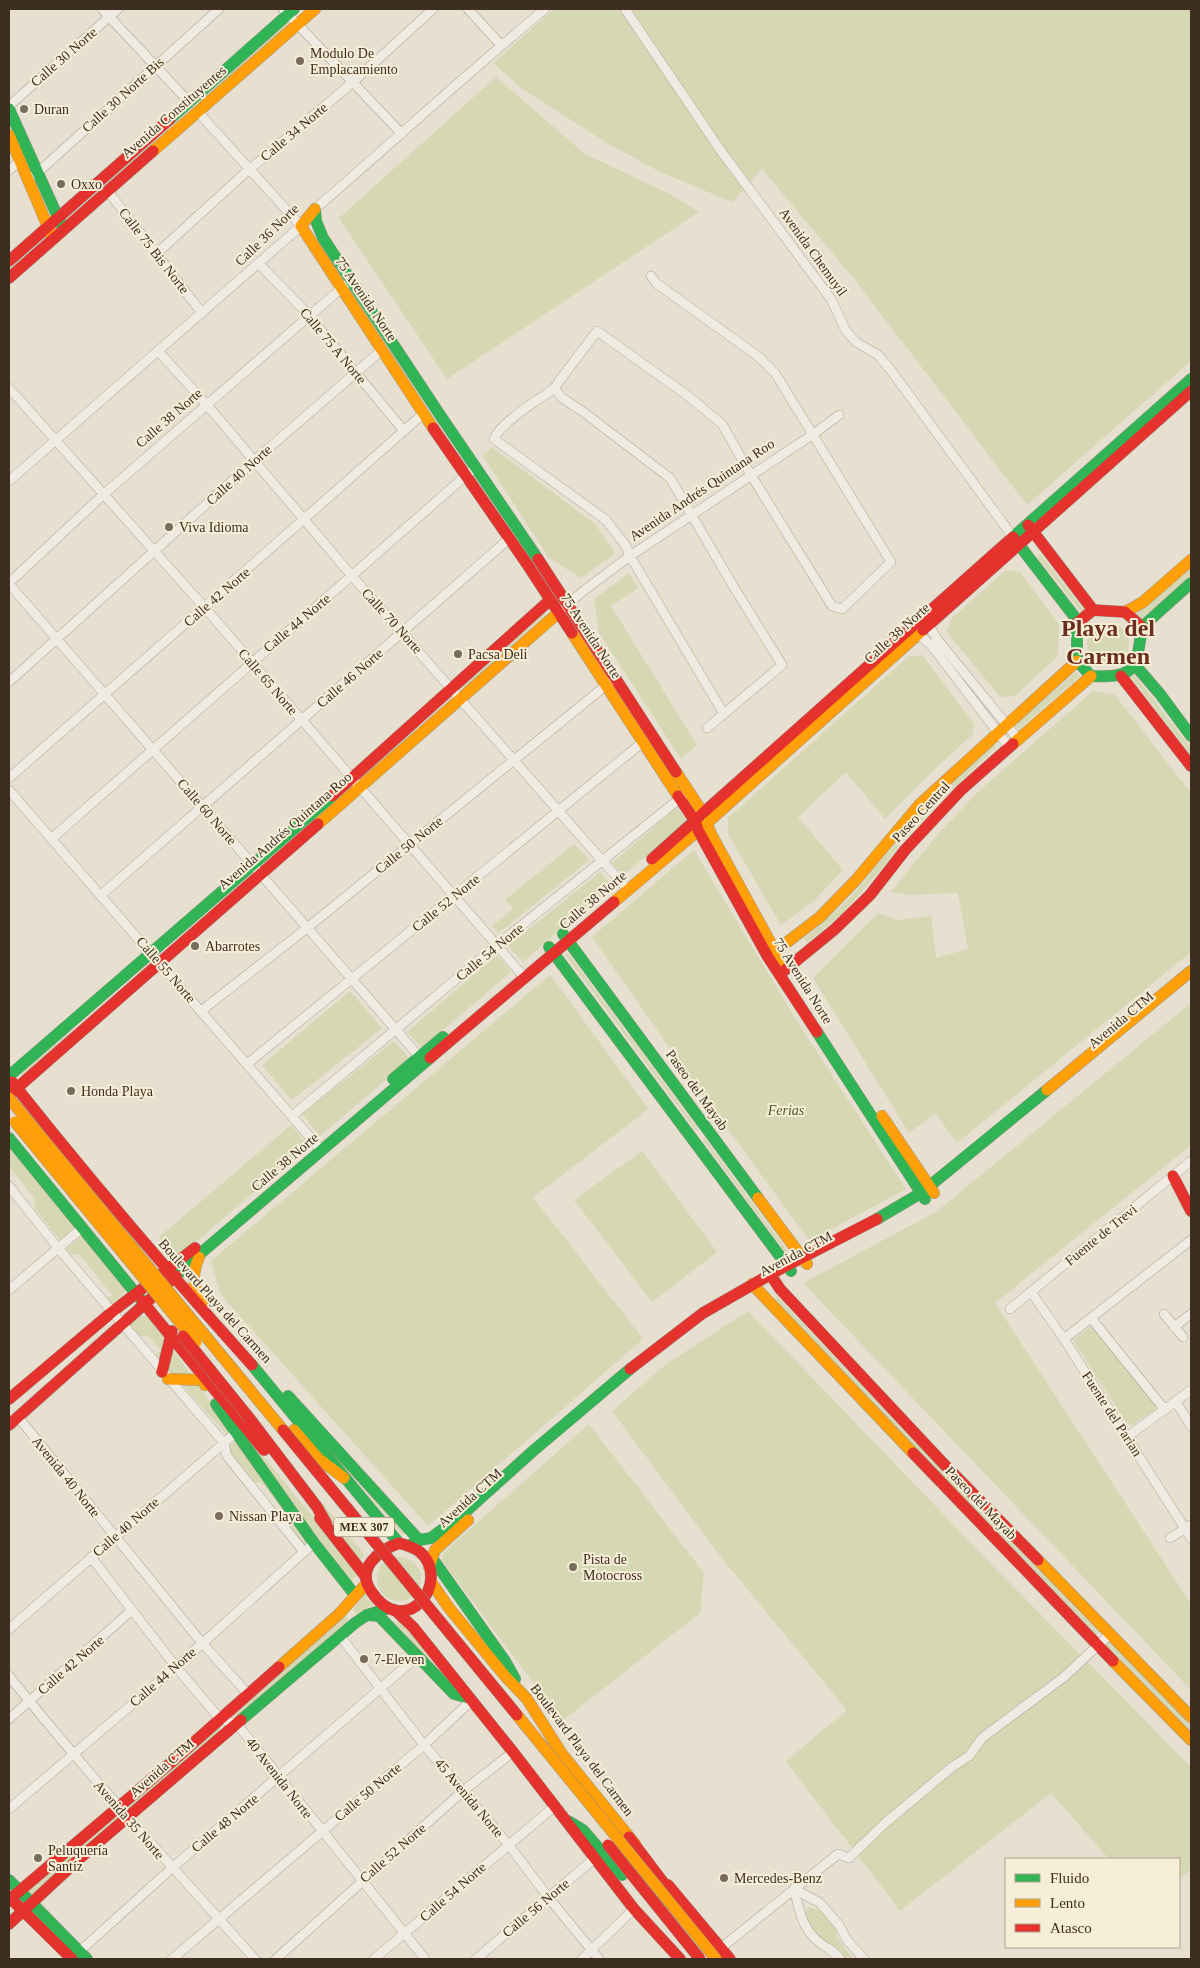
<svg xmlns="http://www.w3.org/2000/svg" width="1200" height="1968" viewBox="0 0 1200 1968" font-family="Georgia,serif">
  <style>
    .green { fill: #d6d7b3 }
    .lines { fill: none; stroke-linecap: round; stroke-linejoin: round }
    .street-casing { stroke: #ada599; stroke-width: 10 }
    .fast-casing { stroke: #9c958a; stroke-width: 12 }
    .slow-casing { stroke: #9c958a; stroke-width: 12 }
    .jam-casing { stroke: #9c958a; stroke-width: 12 }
    .street { stroke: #efebe3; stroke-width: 9 }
    .fast { stroke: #30b455; stroke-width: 11 }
    .slow { stroke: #ff9f0a; stroke-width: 11 }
    .jam { stroke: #e5322d; stroke-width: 11 }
    .slow-bridge-casing { stroke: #928b80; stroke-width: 12; stroke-linecap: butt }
    .jam-bridge-casing { stroke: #928b80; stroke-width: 12; stroke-linecap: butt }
    .slow-bridge { stroke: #ff9f0a; stroke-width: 11 }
    .jam-bridge { stroke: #e5322d; stroke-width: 11 }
    .poi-dot { fill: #786c5e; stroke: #f7eed8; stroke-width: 2 }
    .labels { text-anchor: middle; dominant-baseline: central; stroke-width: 4; stroke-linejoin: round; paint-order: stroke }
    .shield { fill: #f7eed8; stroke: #756857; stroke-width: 1 }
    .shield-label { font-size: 12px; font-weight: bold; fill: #3d2e20 }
    .poi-label { font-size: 14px; fill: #3d2e20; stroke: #f7eed8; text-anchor: start }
    .street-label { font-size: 14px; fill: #3d2e20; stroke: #f7eed8 }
    .park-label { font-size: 14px; font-style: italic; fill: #4d5a26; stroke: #f7eed8 }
    .town-label { font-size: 24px; font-weight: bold; fill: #6b2e1e; stroke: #f7eed8 }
  </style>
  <rect width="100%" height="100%" fill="#e7e0d1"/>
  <g class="green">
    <polygon points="554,9 1191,9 1191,361 1027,505 855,280 762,169 732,202 660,172 607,143 524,90 493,63"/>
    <polygon points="287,22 289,25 199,104 199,99"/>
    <polygon points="496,77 585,154 670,194 699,212 447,379 339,218"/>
    <polygon points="492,447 595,524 615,553 581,578 549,558 483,456"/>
    <polygon points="1038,555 1041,555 1085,611 1082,613 1038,558"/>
    <polygon points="1191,568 1191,575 1141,619 1136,614"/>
    <polygon points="1006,570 1020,572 1059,624 1058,656 1015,696 1000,697 947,632 951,619"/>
    <polygon points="629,573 638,588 611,606 697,745 681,759 599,633 594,599"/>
    <polygon points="544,613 545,615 464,689 462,687"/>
    <circle cx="1108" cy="644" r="21"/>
    <polygon points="909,656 923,656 974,724 972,735 936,768 885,819 846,772 798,817 843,870 814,901 781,925 728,834 728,818"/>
    <polygon points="1076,672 1080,676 1019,729 1016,728 1017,723"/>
    <polygon points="1134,674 1191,748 1191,755 1130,676"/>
    <polygon points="1093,691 1115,695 1191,793 1191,952 957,1143 935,1113 909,1133 813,978 878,913 897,920 931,916 936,958 968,949 958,893 909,895 891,892 938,834 980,790"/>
    <polygon points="992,745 997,746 950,791 901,843 884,866 845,911 807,943 804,939 835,912 857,890 909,826 945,789"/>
    <polygon points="676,808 678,808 686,819 685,822 624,875 612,863"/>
    <polygon points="574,844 589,860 499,933 492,926 513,909 505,900"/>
    <polygon points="694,850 795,1018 906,1189 810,1241 704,1097 592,937"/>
    <polygon points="600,872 611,885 523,962 508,946"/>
    <polygon points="566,953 569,954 698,1129 698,1131 696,1131 566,956"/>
    <polygon points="497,955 511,972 422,1048 407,1032"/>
    <polygon points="550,975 648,1108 641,1115 533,1197 643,1339 428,1526 221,1295 211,1261"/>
    <polygon points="350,991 382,1028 292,1100 262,1065"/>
    <polygon points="1191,1003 1191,1145 995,1303 1191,1604 1191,1690 803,1283 936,1212"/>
    <polygon points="68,1031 70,1033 23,1075 21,1074"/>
    <polygon points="394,1041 410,1059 320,1136 302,1114"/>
    <polygon points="291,1125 308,1146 192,1245 176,1256 159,1237"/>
    <polygon points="704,1138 706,1139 789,1253 785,1252 703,1141"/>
    <polygon points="9,1147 77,1228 63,1241 60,1240 34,1207 35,1199 9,1166"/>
    <polygon points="642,1151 717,1252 652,1302 574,1200"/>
    <polygon points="82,1235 127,1291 112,1304 107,1297 113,1296 79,1254 72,1255 66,1249"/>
    <polygon points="776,1295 910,1437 1098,1631 1098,1634 1096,1634 907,1439 775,1299"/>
    <polygon points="748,1311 992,1565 1191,1767 1191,1869 1179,1880 1179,1859 1109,1859 1051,1793 900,1911 786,1761 847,1710 725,1562 612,1411 665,1365"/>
    <polygon points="140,1316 148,1316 165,1339 162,1362 155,1354 161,1351 148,1336 138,1336 129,1325"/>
    <polygon points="1090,1327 1094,1328 1156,1405 1154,1410 1132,1425 1127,1424 1074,1342 1076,1337"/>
    <polygon points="170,1347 193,1377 174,1376 167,1368"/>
    <polygon points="180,1382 197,1383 231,1432 227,1435"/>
    <polygon points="306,1422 409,1534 402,1534"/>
    <polygon points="589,1424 704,1573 700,1613 562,1721 442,1561 444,1552"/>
    <polygon points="261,1428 364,1554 360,1561"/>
    <polygon points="235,1441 309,1542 303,1544 285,1520 288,1517 261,1482 254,1483 228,1449"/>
    <polygon points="251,1446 255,1446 332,1540 356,1573 356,1577 351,1580 345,1578"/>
    <circle cx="399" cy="1579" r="22"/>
    <polygon points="365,1593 367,1599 373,1604 357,1614 353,1610"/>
    <polygon points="345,1617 348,1618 348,1621 237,1718 234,1715"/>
    <polygon points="394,1621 399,1621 418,1642 429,1658 427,1658"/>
    <polygon points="1108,1641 1191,1725 1191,1731 1106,1644"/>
    <polygon points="219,1727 220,1732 129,1809 127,1807"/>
    <polygon points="119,1815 121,1817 32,1895 28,1891"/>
    <path d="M809,1907L821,1911L835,1928L837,1937L853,1959H846C830,1941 808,1938 805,1911Z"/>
  </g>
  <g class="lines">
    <defs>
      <g id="street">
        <polyline points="102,9 189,102"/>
        <polyline points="283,9 402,134"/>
        <polyline points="468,9 501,45"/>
        <polyline points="625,9 721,151 831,299 846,331 856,342 878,355 890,369 1013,537"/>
        <polyline points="9,106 118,9"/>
        <polyline points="9,170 19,162"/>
        <polyline points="35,175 219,9"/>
        <polyline points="107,190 202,313"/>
        <path d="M315,209C392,143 466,74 545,9"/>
        <polyline points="156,254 244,174 352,83 433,9"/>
        <polyline points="259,264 305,311 404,431"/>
        <path d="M651,276L656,283L759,357L775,373L891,562L842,609L832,606L751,475L722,424L688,396L597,331L560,380C554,391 546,394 537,400C524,409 499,426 494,439L606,520L626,546L630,556L724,714"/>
        <polyline points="158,351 207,405 352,576 628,890"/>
        <polyline points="9,388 205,608 525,978"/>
        <polyline points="555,389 562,398 582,411 670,478 732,584 782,665 707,728"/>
        <polyline points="9,481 301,226 198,112"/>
        <polyline points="9,583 104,494 345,285"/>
        <polyline points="9,584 423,1061"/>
        <polyline points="564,608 582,592 630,556 812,435 839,415"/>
        <polyline points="926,621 937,639 1018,739"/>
        <polyline points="916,632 931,645 1009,747"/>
        <polyline points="9,682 254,461 382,350"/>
        <path d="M9,778C147,657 286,536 423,414"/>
        <polyline points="9,790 322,1151"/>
        <polyline points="51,839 470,472"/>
        <polyline points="101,895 509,539"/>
        <polyline points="201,1011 307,928 609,683"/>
        <polyline points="247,1064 643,742"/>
        <polyline points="292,1116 497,945 683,796"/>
        <polyline points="9,1186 58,1248 224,1443 227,1456 304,1552"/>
        <polyline points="9,1290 83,1227"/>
        <polyline points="1031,1292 1064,1339 1191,1538"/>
        <polyline points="1010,1309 1191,1161"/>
        <polyline points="1164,1314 1183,1337"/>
        <polyline points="1091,1318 1165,1410"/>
        <polyline points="1174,1327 1191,1314"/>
        <polyline points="1064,1339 1191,1240"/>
        <polyline points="1176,1402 1191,1426"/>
        <polyline points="18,1417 202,1643 248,1694"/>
        <polyline points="1127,1437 1191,1390"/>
        <polyline points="1170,1538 1191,1525"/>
        <polyline points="91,1557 176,1667 220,1719 237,1724 425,1959"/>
        <polyline points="9,1629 239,1430"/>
        <polyline points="340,1636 424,1745 508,1844 548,1897 599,1959"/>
        <path d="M9,1676C87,1773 171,1866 255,1959"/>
        <polyline points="9,1719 132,1610"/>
        <polyline points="9,1809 176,1667 314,1543"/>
        <polyline points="794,1889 820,1903 839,1925 847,1940 864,1959"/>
        <path d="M794,1889C799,1909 802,1929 819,1942C828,1950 832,1948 840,1959"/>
        <polyline points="721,1948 838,1854 849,1858 884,1824 952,1767 969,1756 982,1738 1064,1677 1110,1634"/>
        <polyline points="80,1951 172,1868 418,1656"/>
        <polyline points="172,1959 424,1745 471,1701"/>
        <polyline points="276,1959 463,1791 513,1752"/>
        <polyline points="374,1959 555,1806"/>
        <polyline points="476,1959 595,1858"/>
        <polyline points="582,1959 634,1909"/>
      </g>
      <g id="fast">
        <polyline points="9,109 61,224"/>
        <polyline points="170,119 294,9"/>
        <polyline points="315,209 316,221 323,238 440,415 538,559"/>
        <path d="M1142,627C1136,669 1137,678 1091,676L1077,661V623L1074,616L1013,537L1191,379"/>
        <polyline points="1142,627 1191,583"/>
        <polyline points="1135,665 1160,694 1191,736"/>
        <polyline points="563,934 758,1198"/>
        <polyline points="549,947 791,1271"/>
        <polyline points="817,1032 925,1199"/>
        <polyline points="9,1076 332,796"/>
        <polyline points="393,1079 443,1037"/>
        <polyline points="9,1138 142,1301"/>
        <polyline points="877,1219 921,1193 1047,1090"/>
        <polyline points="176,1276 201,1253 430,1058"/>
        <polyline points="252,1365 399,1543"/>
        <polyline points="288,1396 419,1540"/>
        <polyline points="216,1404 314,1543 355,1595"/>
        <polyline points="409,1546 419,1540 431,1538 463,1514 533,1451 630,1369"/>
        <polyline points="432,1558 505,1661 515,1679"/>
        <polyline points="367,1615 379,1616 454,1694 469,1698"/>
        <polyline points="241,1720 355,1623 367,1615 389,1608"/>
        <polyline points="568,1821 583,1830 622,1875"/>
        <polyline points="9,1880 87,1959"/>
      </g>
      <g id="slow">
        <polyline points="9,135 51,234"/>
        <polyline points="153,151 315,9"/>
        <polyline points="315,209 301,226 433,428"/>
        <polyline points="1125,612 1143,602 1191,560"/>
        <polyline points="572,633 678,796"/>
        <polyline points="1013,744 1091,676"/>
        <polyline points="676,772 699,807 712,836 781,962"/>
        <polyline points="318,824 558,613"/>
        <polyline points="614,902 707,823 923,630"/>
        <polyline points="769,956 820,917 856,880 919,805 1077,661"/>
        <polyline points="1047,1090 1191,971"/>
        <polyline points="882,1116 934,1193"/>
        <polyline points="758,1198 807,1264"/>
        <path d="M199,1257C191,1275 193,1287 202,1304"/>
        <polyline points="752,1284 913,1453"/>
        <polyline points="168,1379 205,1380 205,1385"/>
        <polyline points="294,1430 319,1459 344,1478"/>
        <polyline points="1038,1560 1191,1717"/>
        <polyline points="429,1567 435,1550 468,1520"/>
        <polyline points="431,1582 449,1608 505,1676 527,1699 562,1754 635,1844"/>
        <polyline points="1113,1661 1191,1740"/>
        <polyline points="279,1667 339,1614 366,1584"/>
      </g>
      <g id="jam">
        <polyline points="9,261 170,119"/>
        <polyline points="9,278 153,151"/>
        <polyline points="433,428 527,564 572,633"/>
        <polyline points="1028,525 1093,610"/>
        <polyline points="538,559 676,772"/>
        <polyline points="1077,623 1093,610 1125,612 1142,627"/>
        <polyline points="923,630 1191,391"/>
        <polyline points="1121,676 1191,766"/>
        <polyline points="332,796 550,600"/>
        <polyline points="678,796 695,821 698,830 768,957 817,1032"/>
        <polyline points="703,813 1013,537"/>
        <polyline points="652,859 700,816"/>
        <polyline points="780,974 835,929 870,895 905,850 961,790 1013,744"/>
        <polyline points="430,1058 614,902"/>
        <path d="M12,1082C89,1179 169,1273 252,1365"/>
        <polyline points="9,1095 318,824"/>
        <polyline points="1173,1176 1191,1211"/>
        <polyline points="770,1274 780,1289 941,1461 1038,1560"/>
        <polyline points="142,1301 264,1450"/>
        <polyline points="630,1369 703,1313 780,1269 877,1219"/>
        <polyline points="162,1372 172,1331"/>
        <polyline points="9,1399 112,1312 195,1248"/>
        <polyline points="250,1419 317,1507 326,1523"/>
        <polyline points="9,1425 176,1276"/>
        <polyline points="913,1453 1113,1661"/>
        <polyline points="320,1518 366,1577"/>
        <path d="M399,1543C406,1545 414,1547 420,1552C453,1581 405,1643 371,1591C355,1568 380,1550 399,1543Z"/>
        <polyline points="395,1610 413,1627 513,1752 634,1909 680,1959"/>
        <polyline points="629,1837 672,1894"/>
        <polyline points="668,1885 730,1959"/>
        <polyline points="9,1897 72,1959"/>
        <polyline points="9,1900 174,1760 279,1667"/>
        <polyline points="9,1924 80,1858 241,1720"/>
      </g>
    </defs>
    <use href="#street" class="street-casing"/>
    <use href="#fast" class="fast-casing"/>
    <use href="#slow" class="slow-casing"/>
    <use href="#jam" class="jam-casing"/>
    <use href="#street" class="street"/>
    <use href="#fast" class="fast"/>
    <use href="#slow" class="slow"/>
    <use href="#jam" class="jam"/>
    <defs>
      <g id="slow-bridge">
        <polyline points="9,1098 283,1430"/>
        <polyline points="15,1122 196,1342"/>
        <polyline points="517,1715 716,1959"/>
      </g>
      <g id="jam-bridge">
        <polyline points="183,1336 250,1419"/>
        <polyline points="283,1430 517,1715"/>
        <polyline points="608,1845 700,1959"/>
      </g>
    </defs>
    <use href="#slow-bridge" class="slow-bridge-casing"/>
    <use href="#jam-bridge" class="jam-bridge-casing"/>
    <use href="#slow-bridge" class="slow-bridge"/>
    <use href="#jam-bridge" class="jam-bridge"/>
  </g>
  <g class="poi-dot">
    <circle cx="300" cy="61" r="5"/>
    <circle cx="24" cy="109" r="5"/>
    <circle cx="61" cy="184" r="5"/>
    <circle cx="169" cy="527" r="5"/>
    <circle cx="458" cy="654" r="5"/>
    <circle cx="195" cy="946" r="5"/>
    <circle cx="71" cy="1091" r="5"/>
    <circle cx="219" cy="1516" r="5"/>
    <circle cx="573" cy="1567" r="5"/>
    <circle cx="364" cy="1659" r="5"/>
    <circle cx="38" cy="1858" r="5"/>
    <circle cx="724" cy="1878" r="5"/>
  </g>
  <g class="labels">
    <rect class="shield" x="334" y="1517.5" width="60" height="19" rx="4"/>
    <g class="shield-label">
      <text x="364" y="1527">MEX 307</text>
    </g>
    <g class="poi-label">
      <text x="310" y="53">Modulo De<tspan x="310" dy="16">Emplacamiento</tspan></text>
      <text x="34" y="109">Duran</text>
      <text x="71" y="184">Oxxo</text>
      <text x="179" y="527">Viva Idioma</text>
      <text x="468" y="654">Pacsa Deli</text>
      <text x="205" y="946">Abarrotes</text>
      <text x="81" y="1091">Honda Playa</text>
      <text x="229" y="1516">Nissan Playa</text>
      <text x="583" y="1559">Pista de<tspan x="583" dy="16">Motocross</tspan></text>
      <text x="374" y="1659">7-Eleven</text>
      <text x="48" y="1850">Peluquería<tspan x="48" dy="16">Santíz</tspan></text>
      <text x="734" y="1878">Mercedes-Benz</text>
    </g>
    <g class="street-label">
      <text transform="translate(64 57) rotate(-41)">Calle 30 Norte</text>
      <text transform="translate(123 95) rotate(-42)">Calle 30 Norte Bis</text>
      <text transform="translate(174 112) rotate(-41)">Avenida Constituyentes</text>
      <text transform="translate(294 132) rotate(-40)">Calle 34 Norte</text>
      <text transform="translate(267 235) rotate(-44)">Calle 36 Norte</text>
      <text transform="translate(154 251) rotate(52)">Calle 75 Bis Norte</text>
      <text transform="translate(813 252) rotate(54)">Avenida Chemuyil</text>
      <text transform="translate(366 299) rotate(56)">75 Avenida Norte</text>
      <text transform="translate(333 346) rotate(50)">Calle 75 A Norte</text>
      <text transform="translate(169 418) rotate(-41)">Calle 38 Norte</text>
      <text transform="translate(239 475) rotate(-42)">Calle 40 Norte</text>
      <text transform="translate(702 490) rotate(-34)">Avenida Andrés Quintana Roo</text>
      <text transform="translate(217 597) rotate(-41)">Calle 42 Norte</text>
      <text transform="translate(392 621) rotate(48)">Calle 70 Norte</text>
      <text transform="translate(297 623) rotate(-40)">Calle 44 Norte</text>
      <text transform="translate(897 633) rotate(-42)">Calle 38 Norte</text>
      <text transform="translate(591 636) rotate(57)">75 Avenida Norte</text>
      <text transform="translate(350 678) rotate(-41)">Calle 46 Norte</text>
      <text transform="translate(268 682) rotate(49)">Calle 65 Norte</text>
      <text transform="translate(207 812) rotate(49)">Calle 60 Norte</text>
      <text transform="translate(921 812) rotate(-47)">Paseo Central</text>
      <text transform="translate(285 831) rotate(-41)">Avenida Andrés Quintana Roo</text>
      <text transform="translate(409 845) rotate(-39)">Calle 50 Norte</text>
      <text transform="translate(593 900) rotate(-40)">Calle 38 Norte</text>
      <text transform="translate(446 903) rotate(-39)">Calle 52 Norte</text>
      <text transform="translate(490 952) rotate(-39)">Calle 54 Norte</text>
      <text transform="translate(166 970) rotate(49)">Calle 55 Norte</text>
      <text transform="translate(803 981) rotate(58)">75 Avenida Norte</text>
      <text transform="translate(1121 1020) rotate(-40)">Avenida CTM</text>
      <text transform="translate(697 1090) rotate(54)">Paseo del Mayab</text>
      <text transform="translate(285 1162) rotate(-40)">Calle 38 Norte</text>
      <text transform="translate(1101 1235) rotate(-39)">Fuente de Trevi</text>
      <text transform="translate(796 1254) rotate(-28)">Avenida CTM</text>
      <text transform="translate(215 1301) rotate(48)">Boulevard Playa del Carmen</text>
      <text transform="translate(1112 1414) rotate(57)">Fuente del Parian</text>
      <text transform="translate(66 1477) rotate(51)">Avenida 40 Norte</text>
      <text transform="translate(470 1498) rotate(-42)">Avenida CTM</text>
      <text transform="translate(981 1503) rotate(46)">Paseo del Mayab</text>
      <text transform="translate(126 1527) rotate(-41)">Calle 40 Norte</text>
      <text transform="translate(71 1665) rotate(-41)">Calle 42 Norte</text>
      <text transform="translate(163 1677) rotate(-41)">Calle 44 Norte</text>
      <text transform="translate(582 1750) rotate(53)">Boulevard Playa del Carmen</text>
      <text transform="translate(162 1768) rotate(-41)">Avenida CTM</text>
      <text transform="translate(279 1778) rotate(52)">40 Avenida Norte</text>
      <text transform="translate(368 1792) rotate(-40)">Calle 50 Norte</text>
      <text transform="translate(469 1798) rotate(50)">45 Avenida Norte</text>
      <text transform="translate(129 1820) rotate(49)">Avenida 35 Norte</text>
      <text transform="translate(225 1823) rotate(-40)">Calle 48 Norte</text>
      <text transform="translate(393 1853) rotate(-41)">Calle 52 Norte</text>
      <text transform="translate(453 1892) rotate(-41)">Calle 54 Norte</text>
      <text transform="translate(536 1908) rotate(-40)">Calle 56 Norte</text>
    </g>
    <g class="park-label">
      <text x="786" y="1110">Ferias</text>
    </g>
    <g class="town-label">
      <text x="1108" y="628">Playa del<tspan x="1108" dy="28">Carmen</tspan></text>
    </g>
  </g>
  <rect width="1200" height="1968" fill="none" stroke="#3d2e20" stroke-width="20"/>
  <rect x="1005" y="1858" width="175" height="90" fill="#f7eed8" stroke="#ada18e"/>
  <rect x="1015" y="1874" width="25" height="8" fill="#30b455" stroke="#ada18e"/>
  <text x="1050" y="1883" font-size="15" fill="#3d2e20">Fluido</text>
  <rect x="1015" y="1899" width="25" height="8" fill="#ff9f0a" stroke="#ada18e"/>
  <text x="1050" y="1908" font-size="15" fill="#3d2e20">Lento</text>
  <rect x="1015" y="1924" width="25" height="8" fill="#e5322d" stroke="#ada18e"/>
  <text x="1050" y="1933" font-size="15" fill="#3d2e20">Atasco</text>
</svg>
